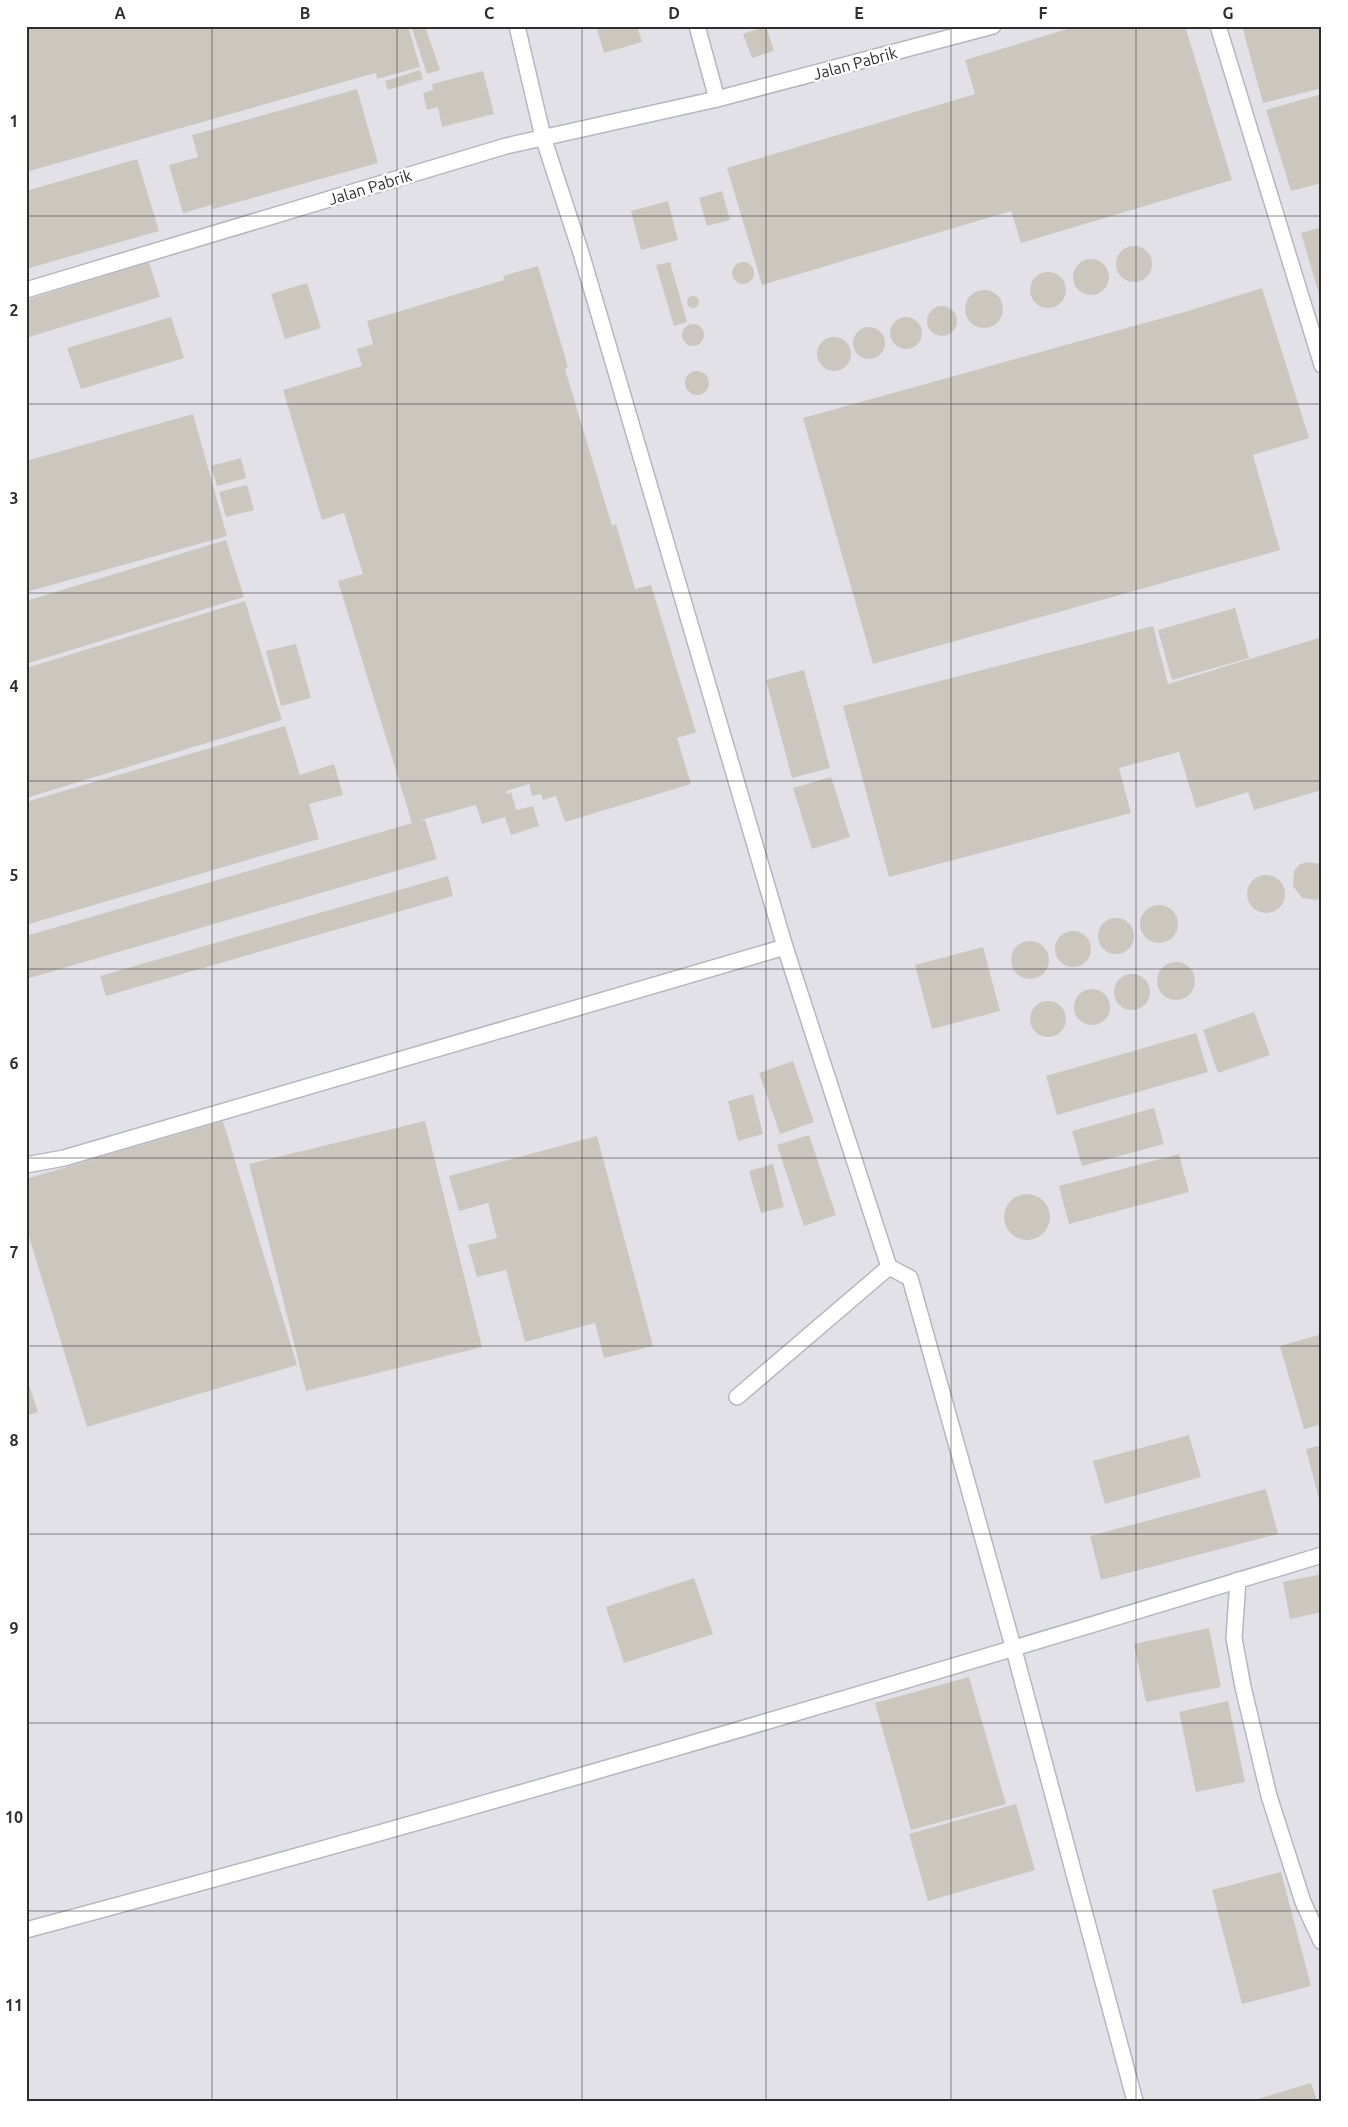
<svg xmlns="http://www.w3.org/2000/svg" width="1348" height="2127" viewBox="0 0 1348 2127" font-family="Ubuntu,sans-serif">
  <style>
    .industrial { fill: #e3e1e8 }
    .building { fill: #cbc7bf }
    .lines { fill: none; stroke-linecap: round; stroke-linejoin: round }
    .lane-casing { stroke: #b4b7c1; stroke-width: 18 }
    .lane { stroke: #fff; stroke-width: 15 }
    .grid { fill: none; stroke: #2e2e2e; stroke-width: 1; stroke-opacity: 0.55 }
    .labels { text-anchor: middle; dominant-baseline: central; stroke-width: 5; stroke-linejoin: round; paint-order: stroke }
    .street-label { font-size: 16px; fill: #2e2e2e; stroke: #fff }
    .neatline { fill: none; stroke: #2e2e2e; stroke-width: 2 }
    .grid-label { font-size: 16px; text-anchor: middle; font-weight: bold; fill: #2e2e2e }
  </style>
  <rect width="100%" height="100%" fill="#efe9e1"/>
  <rect class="industrial" x="26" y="26" width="1296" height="2075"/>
  <g class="building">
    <polygon points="26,26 408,26 420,67 377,79 376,73 368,75 26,172"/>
    <polygon points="411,26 425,26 440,70 427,74"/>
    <polygon points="596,26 637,26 642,42 604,53"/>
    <polygon points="766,26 774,51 752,58 743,34"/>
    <polygon points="1077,26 1185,26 1232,180 1021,243 1011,211 762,285 727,168 975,94 965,60"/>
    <polygon points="1242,26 1322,26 1322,88 1263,103"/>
    <polygon points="420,70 423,79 388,90 385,81"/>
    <polygon points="483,71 494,114 442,127 438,107 427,110 423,93 433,90 432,84"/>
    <polygon points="357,89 378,163 213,209 211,205 183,213 169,165 198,157 192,135"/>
    <polygon points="1322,94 1322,183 1291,191 1266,110"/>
    <polygon points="137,159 159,231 26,269 26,191"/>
    <polygon points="722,191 730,220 707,226 699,198"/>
    <polygon points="668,201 678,240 641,250 631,211"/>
    <polygon points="1322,227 1322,301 1321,301 1301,233"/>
    <circle cx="1134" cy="264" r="18"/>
    <circle cx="1091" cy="277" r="18"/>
    <circle cx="743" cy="273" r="11"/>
    <polygon points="149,262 160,297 26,338 26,300"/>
    <polygon points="670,262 687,322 674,326 656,265"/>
    <polygon points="538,266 568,367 565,369 612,526 616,524 635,589 651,585 696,732 677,738 691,784 565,822 556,796 543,800 541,794 532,796 529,784 506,791 507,794 511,792 516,810 533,806 539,826 511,835 505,817 482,824 476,805 428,818 419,821 425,820 437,859 26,979 26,936 412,823 338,581 363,574 344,513 322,520 283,390 362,366 357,349 373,344 367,321 504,280 503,276"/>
    <circle cx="1048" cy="290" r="18"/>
    <polygon points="307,283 321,328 285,339 271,294"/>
    <polygon points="1262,288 1309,438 1253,455 1280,550 873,664 803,418 1188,311"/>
    <circle cx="984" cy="309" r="19"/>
    <circle cx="693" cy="302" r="6"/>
    <circle cx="942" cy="321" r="15"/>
    <circle cx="906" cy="333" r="16"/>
    <polygon points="171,317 184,358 81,389 67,348"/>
    <circle cx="693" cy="335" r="11"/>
    <circle cx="869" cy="343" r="16"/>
    <circle cx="834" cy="354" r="17"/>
    <circle cx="697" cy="383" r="12"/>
    <polygon points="193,414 227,536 26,592 26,461"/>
    <polygon points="241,458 246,478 217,486 211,466"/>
    <polygon points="247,485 254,510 226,517 219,492"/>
    <polygon points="226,540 244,597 26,664 26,601"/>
    <polygon points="245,601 282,720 26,798 26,668"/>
    <polygon points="1235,608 1249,658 1172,680 1158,630"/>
    <polygon points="1153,626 1168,684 1322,637 1322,790 1254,810 1248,792 1196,808 1179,752 1119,768 1131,813 889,877 843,706"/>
    <polygon points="296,644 311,698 281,706 266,651"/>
    <polygon points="804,670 830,768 792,778 766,680"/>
    <polygon points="285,726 300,775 334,764 343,795 309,804 319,839 29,924 26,914 26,802"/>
    <polygon points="831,777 850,837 812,849 793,788"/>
    <polygon points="1306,862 1322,864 1322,897 1316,900 1302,898 1293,886 1294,871 1299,865"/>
    <circle cx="1266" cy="894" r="19"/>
    <polygon points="448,876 453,896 106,996 100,976"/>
    <circle cx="1159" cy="924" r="19"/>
    <circle cx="1116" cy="936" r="18"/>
    <circle cx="1073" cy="949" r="18"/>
    <circle cx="1030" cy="960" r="19"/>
    <polygon points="983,947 1000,1011 932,1029 915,965"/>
    <circle cx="1176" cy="981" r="19"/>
    <circle cx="1132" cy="992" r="18"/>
    <circle cx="1092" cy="1007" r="18"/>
    <circle cx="1048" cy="1019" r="18"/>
    <polygon points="1254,1012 1270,1055 1218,1073 1203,1030"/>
    <polygon points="1196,1033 1208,1072 1057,1115 1046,1076"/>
    <polygon points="793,1061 814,1122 780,1134 759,1073"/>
    <polygon points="753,1094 763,1134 738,1141 728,1101"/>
    <polygon points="1154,1108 1164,1144 1082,1166 1072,1131"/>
    <polygon points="223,1121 297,1365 87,1427 26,1227 26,1179"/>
    <polygon points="425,1121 482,1347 306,1391 249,1164"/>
    <polygon points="809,1135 836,1215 804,1226 777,1145"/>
    <polygon points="597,1136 653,1346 604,1358 595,1323 525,1342 506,1270 477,1277 468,1245 497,1238 488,1203 459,1211 449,1176"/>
    <polygon points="1179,1154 1189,1192 1069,1224 1059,1186"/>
    <polygon points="773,1164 784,1207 761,1213 749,1171"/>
    <circle cx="1027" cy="1217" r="23"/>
    <polygon points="1322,1334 1322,1424 1304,1429 1280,1346"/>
    <polygon points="26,1376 38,1412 26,1416"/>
    <polygon points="1189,1435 1201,1477 1105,1504 1093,1461"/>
    <polygon points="1322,1445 1322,1506 1321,1507 1306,1449"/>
    <polygon points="1266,1489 1278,1534 1101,1580 1090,1536"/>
    <polygon points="1322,1574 1322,1612 1290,1619 1283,1582"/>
    <polygon points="694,1578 713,1634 624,1663 606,1607"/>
    <polygon points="1209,1628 1221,1687 1146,1702 1134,1644"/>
    <polygon points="969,1677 1006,1804 911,1830 875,1703"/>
    <polygon points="1228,1701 1245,1782 1196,1792 1179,1712"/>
    <polygon points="1016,1804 1035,1870 928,1901 909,1834"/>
    <polygon points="1281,1872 1311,1986 1242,2004 1212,1890"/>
    <polygon points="1311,2083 1317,2101 1254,2101 1254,2100"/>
  </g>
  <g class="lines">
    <defs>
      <g id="lane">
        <polyline points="517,26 543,137 581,253 785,947 889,1267"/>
        <polyline points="697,26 717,99"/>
        <polyline points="1218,26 1322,365"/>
        <polyline points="26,290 506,146 717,99 993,26"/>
        <polyline points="26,1165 64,1158 785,947"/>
        <polyline points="737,1397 889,1267 910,1278 1014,1650 1135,2101"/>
        <polyline points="1238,1580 1234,1638 1243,1687 1269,1796 1303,1902 1321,1941"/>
        <path d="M26,1930C460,1814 892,1686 1322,1555"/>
      </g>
    </defs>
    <use href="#lane" class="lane-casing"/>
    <use href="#lane" class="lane"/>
  </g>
  <path class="grid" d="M212,26V2101M397,26V2101M582,26V2101M766,26V2101M951,26V2101M1136,26V2101M26,216H1322M26,404H1322M26,593H1322M26,781H1322M26,969H1322M26,1158H1322M26,1346H1322M26,1534H1322M26,1723H1322M26,1911H1322"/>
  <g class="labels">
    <g class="street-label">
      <text transform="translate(855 63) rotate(-15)">Jalan Pabrik</text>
      <text transform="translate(370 187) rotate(-17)">Jalan Pabrik</text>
    </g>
  </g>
  <rect width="1348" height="2127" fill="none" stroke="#ffffff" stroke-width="55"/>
  <rect x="28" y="28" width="1292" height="2072" class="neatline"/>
  <g class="grid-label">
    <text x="120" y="19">A</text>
    <text x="305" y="19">B</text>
    <text x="489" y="19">C</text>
    <text x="674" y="19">D</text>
    <text x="859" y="19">E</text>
    <text x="1043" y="19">F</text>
    <text x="1228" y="19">G</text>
    <text x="14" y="127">1</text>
    <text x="14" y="316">2</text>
    <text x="14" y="504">3</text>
    <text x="14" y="692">4</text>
    <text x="14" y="881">5</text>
    <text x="14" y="1069">6</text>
    <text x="14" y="1258">7</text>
    <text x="14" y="1446">8</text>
    <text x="14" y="1634">9</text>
    <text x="14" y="1823">10</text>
    <text x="14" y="2011">11</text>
  </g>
</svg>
